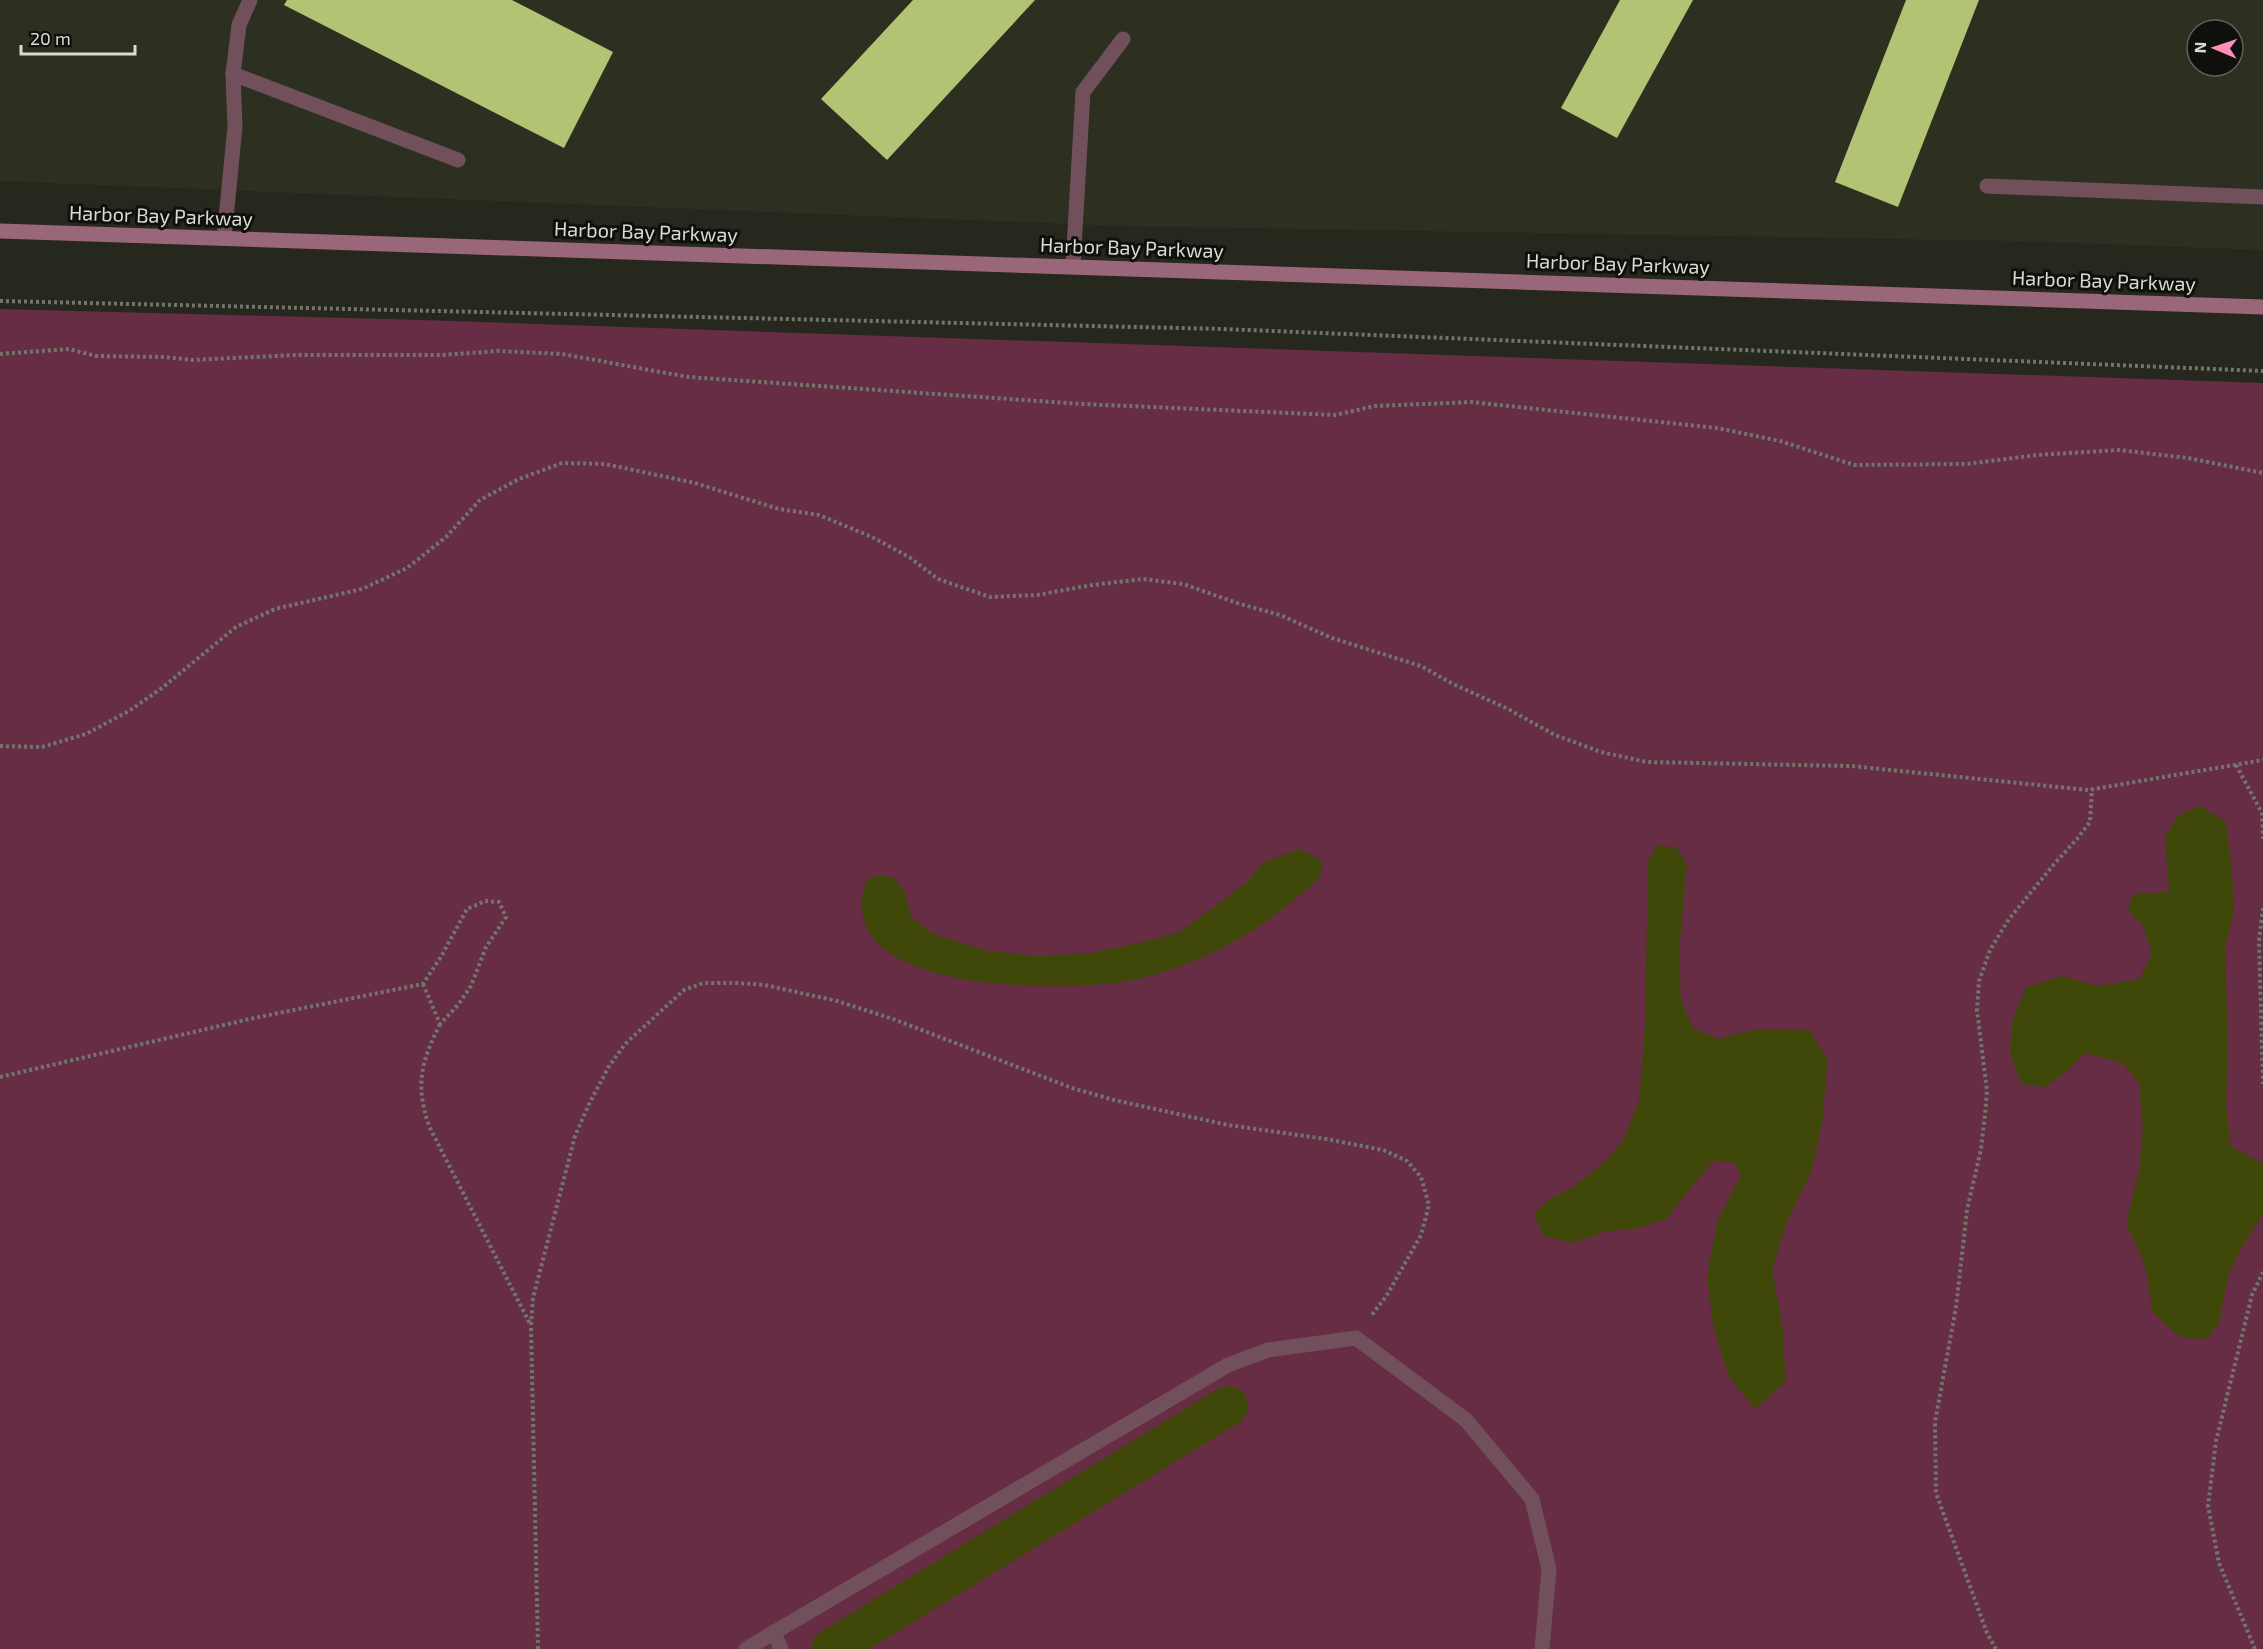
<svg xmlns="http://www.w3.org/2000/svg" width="2263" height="1649" viewBox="0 0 2263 1649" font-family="'Exo 2',sans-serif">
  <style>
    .built { fill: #2d3020; fill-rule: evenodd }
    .green { fill: #662d45 }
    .water { fill: #3f4808 }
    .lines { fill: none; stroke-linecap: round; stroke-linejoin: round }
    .canal { stroke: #3f4808; stroke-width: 40 }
    .building { fill: #b3c374 }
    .path { stroke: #73756c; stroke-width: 4; stroke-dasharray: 3 3; stroke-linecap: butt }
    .lane { stroke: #71505c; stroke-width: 15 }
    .secondary { stroke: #9a667a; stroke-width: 15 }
    .labels { text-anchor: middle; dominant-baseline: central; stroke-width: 6; stroke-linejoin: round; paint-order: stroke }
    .street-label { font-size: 20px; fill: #d8dad3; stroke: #0f100c }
  </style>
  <rect width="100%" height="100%" fill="#26281e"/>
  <path class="built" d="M0,0H2263V250L2016,241L1119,226L0,181ZM2197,30H2233V66H2197Z"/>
  <polygon class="green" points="0,309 422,320 2263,383 2263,1649 0,1649"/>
  <g class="water">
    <polygon points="2199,805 2226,822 2232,871 2234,912 2225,947 2228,1050 2226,1105 2231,1147 2263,1163 2263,1214 2240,1250 2228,1277 2219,1323 2206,1340 2178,1336 2152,1311 2147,1273 2140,1253 2126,1223 2139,1170 2143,1131 2139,1082 2122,1063 2085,1053 2068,1070 2046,1087 2021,1084 2010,1054 2012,1022 2026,987 2062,976 2098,986 2139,979 2152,954 2144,928 2128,910 2133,895 2169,891 2165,837 2178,816"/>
    <path d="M1656,846L1676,847L1687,864L1679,954L1681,1001L1693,1028L1719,1039C1755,1027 1772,1028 1810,1031L1828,1060L1822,1123L1812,1170L1786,1224L1772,1270L1782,1322L1786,1381L1755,1409L1729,1377L1713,1326L1707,1277L1717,1222L1741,1174L1733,1162L1713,1161L1666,1219L1639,1228L1607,1231L1573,1243L1543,1236L1534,1213L1551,1198L1570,1189L1604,1163L1624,1139L1639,1100L1645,1027L1648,862Z"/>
    <path d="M1299,849L1321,860L1322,875C1268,926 1216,959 1143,978C1079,994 822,998 867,879L878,875L893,877L905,892L911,917L933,934L988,951L1038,956L1091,953L1139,943L1180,932L1246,883L1264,862Z"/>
  </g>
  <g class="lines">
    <polyline class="canal" points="831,1649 1228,1406"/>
  </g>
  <g class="building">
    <polygon points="287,0 512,0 613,52 564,148 284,5"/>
    <polygon points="913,0 1035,0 887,160 821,99"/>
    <polygon points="1620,0 1693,0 1617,138 1561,108"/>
    <polygon points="1906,0 1979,0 1898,207 1835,182"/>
  </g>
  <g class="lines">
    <g class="path">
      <polyline points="0,301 1223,329 2263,371"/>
      <polyline points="0,354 69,349 96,356 164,357 192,360 296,355 442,355 498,351 562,354 688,377 1082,404 1335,415 1375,406 1471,402 1717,428 1780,441 1854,465 1966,464 2037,455 2119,450 2188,458 2263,473"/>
      <polyline points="0,746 42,747 86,734 129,711 162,688 236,627 275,609 362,589 407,568 446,537 480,500 519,479 562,463 605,464 695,483 779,509 819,515 872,537 909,557 938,579 990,597 1037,595 1092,585 1143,579 1183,584 1240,604 1280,615 1332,638 1421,666 1453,684 1506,708 1555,735 1601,752 1647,762 1851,766 2088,790 2263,760"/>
      <polyline points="2236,765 2262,813 2263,839"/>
      <polyline points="2263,908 2259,941 2263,1084"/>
      <path d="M440,1024C421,1062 415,1085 429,1126L530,1324"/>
      <polyline points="0,1077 254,1018 423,984 442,955 467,909 485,901 499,902 506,917 486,947 471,986 458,1005 440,1024 423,984"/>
      <polyline points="538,1649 531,1326 533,1298 575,1136 589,1104 608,1068 625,1044 684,990 703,983 739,983 765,985 837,1001 893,1019 1072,1088 1114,1100 1228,1125 1326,1139 1383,1150 1407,1161 1421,1177 1429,1205 1421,1235 1387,1295 1371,1316"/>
      <polyline points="1996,1649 1987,1633 1936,1493 1935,1422 1956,1307 1967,1210 1981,1149 1985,1115 1987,1091 1977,1010 1979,981 1990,950 2009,919 2055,863 2077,839 2090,822 2092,789"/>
      <polyline points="2255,1649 2219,1563 2208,1506 2216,1441 2252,1295 2263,1272"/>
    </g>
    <g class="lane">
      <polyline points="233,74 458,160"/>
      <polyline points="1987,186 2263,197"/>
      <polyline points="224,238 235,127 233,74 239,25 250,0"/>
      <polyline points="1073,265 1083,92 1123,39"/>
      <polyline points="774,1632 781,1649"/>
      <polyline points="746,1649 1228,1365 1268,1350 1356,1338 1466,1420 1532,1499 1549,1569 1542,1649"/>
    </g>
    <polyline class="secondary" points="0,231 2263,307"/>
  </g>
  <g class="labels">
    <g class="street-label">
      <text transform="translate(161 215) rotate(2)">Harbor Bay Parkway</text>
      <text transform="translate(646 231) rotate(2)">Harbor Bay Parkway</text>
      <text transform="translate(1132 247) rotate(2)">Harbor Bay Parkway</text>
      <text transform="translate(1618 263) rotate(2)">Harbor Bay Parkway</text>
      <text transform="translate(2104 280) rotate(2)">Harbor Bay Parkway</text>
    </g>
  </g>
  <g transform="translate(2215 48) rotate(272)"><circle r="28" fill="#0f100c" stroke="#5f615c" stroke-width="1.5"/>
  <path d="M0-4.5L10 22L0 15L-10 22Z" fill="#fe8ebb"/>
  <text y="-9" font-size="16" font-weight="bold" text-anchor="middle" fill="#d8dad3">N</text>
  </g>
  <path d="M21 45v9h114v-9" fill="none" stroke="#d8dad3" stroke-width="3"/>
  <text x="30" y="45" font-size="18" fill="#d8dad3" stroke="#0f100c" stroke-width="4.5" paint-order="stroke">20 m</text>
</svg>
